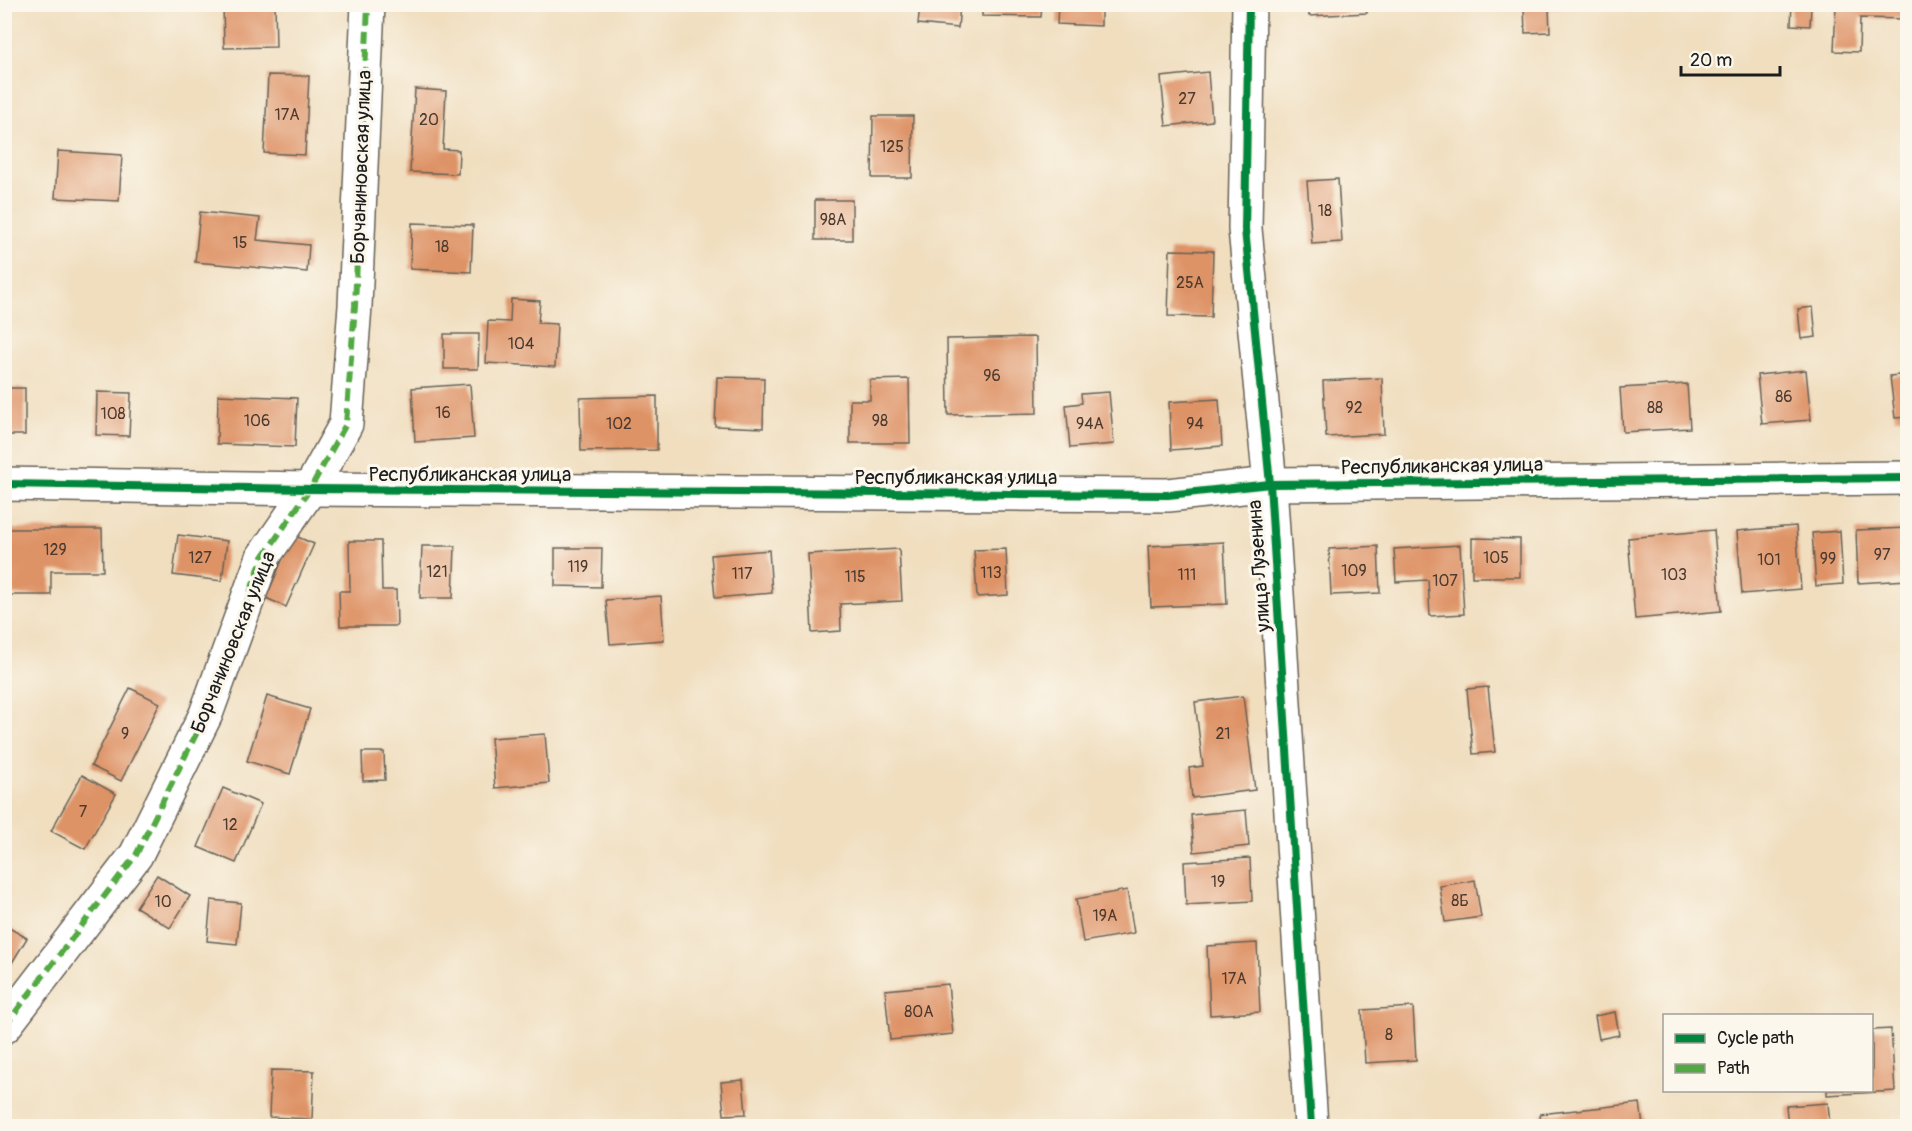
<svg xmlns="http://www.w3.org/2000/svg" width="1912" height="1131" viewBox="0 0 1912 1131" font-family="Pangolin,sans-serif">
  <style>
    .building { fill: #de9366 }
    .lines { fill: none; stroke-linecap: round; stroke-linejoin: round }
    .street-casing { stroke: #666055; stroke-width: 36 }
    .street { stroke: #fff; stroke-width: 33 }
    .quiet { stroke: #52a943; stroke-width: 6; stroke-dasharray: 12 6; stroke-linecap: butt }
    .cycleway-casing { stroke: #fbf7ec; stroke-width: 11 }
    .cycleway { stroke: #00873e; stroke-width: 8 }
    .labels { text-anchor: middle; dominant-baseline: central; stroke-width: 6; stroke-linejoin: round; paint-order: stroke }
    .number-label { font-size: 16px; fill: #4c3a2e }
    .street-label { font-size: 20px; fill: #1c1c1c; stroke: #fbf7ec }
  </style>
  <rect width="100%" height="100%" fill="#fbf7ec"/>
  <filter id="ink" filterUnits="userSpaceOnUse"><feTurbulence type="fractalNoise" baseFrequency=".0167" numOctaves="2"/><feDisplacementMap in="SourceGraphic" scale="12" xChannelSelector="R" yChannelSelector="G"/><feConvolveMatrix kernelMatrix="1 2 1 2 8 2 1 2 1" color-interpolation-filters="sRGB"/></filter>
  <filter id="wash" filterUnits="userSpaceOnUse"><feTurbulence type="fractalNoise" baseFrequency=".008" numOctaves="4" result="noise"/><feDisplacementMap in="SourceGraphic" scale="24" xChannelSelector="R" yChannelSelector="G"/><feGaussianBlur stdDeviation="1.35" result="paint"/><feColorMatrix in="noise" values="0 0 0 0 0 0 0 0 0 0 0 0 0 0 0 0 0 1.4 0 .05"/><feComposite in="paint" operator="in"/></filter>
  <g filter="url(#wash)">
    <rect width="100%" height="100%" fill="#f0debf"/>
    <g id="blocks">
      <g class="building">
        <polygon points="223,4 275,4 276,47 224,48"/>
        <polygon points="982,4 1042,4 1041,17 982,16"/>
        <polygon points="1058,4 1101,4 1101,26 1057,24"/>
        <polygon points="1308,4 1366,4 1367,13 1309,16"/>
        <polygon points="1504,4 1564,4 1564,8 1549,8 1550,32 1525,33 1524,7 1504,8"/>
        <polygon points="1792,4 1817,4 1816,7 1811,7 1810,26 1791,25"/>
        <polygon points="1836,4 1908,4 1908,19 1860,18 1859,52 1834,51"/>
        <polygon points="920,5 960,5 958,28 918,24"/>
        <polygon points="1208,72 1212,121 1166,126 1161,77"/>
        <polygon points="268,75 309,76 305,155 264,153"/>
        <polygon points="415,89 446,91 443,149 459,150 458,174 410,172"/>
        <polygon points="873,116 913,116 912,178 872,178"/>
        <polygon points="58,151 122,155 119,201 55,198"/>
        <polygon points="1338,179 1342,242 1312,244 1307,181"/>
        <rect x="815" y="200" width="37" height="40"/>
        <polygon points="200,212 260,218 257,240 309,245 307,272 195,262"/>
        <polygon points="412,223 473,225 471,272 410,269"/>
        <polygon points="1170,250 1213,251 1211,317 1168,316"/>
        <polygon points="511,299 540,301 538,323 557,324 555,367 486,363 488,321 510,322"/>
        <polygon points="1813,307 1816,337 1801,339 1798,309"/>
        <polygon points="444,334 479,334 478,369 444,369"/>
        <polygon points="1036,337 1037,413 948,415 947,339"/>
        <polygon points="1806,370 1811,420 1762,424 1757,375"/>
        <polygon points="1908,374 1908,417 1895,418 1890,376"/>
        <polygon points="717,377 764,378 763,428 715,426"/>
        <polygon points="1382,378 1384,434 1326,437 1323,381"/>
        <polygon points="909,379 910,443 850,443 850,400 870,400 870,380"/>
        <polygon points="470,384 474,438 415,442 412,388"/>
        <polygon points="1687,384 1690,428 1623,432 1620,388"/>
        <rect x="4" y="388" width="21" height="47"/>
        <polygon points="97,392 131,393 129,436 96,435"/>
        <polygon points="1109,392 1114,444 1070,448 1066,405 1082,403 1081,394"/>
        <polygon points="218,395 297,398 295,447 217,444"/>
        <polygon points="657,396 657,450 581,451 580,398"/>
        <polygon points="1219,399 1222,446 1171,450 1169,402"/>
        <polygon points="1796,526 1801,589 1742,594 1737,531"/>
        <polygon points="1908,528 1908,580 1858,583 1856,530"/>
        <polygon points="7,529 102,529 103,571 51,571 51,595 7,595"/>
        <polygon points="1714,530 1721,611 1635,619 1628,538"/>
        <polygon points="1840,531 1843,584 1816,586 1812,533"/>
        <polygon points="178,535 227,541 222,581 173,575"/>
        <polygon points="293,535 314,544 286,607 266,598"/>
        <polygon points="1472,538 1520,539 1520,577 1472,577"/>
        <polygon points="349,541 381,541 382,590 396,590 397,626 340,626 339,591 350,591"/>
        <polygon points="1224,542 1227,604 1151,607 1148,546"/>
        <polygon points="1460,545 1464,614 1430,616 1428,580 1396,582 1394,549"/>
        <polygon points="422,546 455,546 453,598 420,598"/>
        <polygon points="1378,546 1380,593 1331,595 1329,549"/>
        <polygon points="555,548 602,548 601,587 555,586"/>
        <polygon points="899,549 902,601 840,604 841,631 812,633 808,554"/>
        <polygon points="1006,549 1008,595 977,597 974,550"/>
        <polygon points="769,550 772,593 715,598 711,555"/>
        <polygon points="661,596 664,640 610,644 606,600"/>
        <polygon points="1488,687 1495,752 1473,754 1467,689"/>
        <polygon points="130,688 160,703 121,781 91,766"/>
        <polygon points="267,696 310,709 290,774 247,761"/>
        <polygon points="1243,696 1255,790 1192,798 1189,768 1203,766 1195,702"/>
        <polygon points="545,734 549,783 495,788 491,738"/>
        <polygon points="362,752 384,752 385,780 363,781"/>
        <polygon points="82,775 116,794 85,849 51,831"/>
        <polygon points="223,788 261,804 236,863 198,847"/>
        <polygon points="1246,810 1249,846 1194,852 1191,815"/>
        <polygon points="1250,858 1252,901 1186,905 1184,862"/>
        <polygon points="157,875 190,896 170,928 136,907"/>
        <polygon points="1475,880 1481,917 1445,922 1440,886"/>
        <polygon points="1127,890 1134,933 1083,942 1076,899"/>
        <polygon points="211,900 241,903 237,944 207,941"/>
        <polygon points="4,925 27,938 4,976"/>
        <polygon points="1257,943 1260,1012 1210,1015 1207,946"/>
        <polygon points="948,984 953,1034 890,1040 885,990"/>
        <polygon points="1413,1007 1416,1060 1365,1063 1362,1010"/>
        <polygon points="1615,1012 1619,1035 1599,1039 1595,1016"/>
        <polygon points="1891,1029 1895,1091 1827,1095 1827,1090 1872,1090 1872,1030"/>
        <polygon points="271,1070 314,1071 312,1119 269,1117"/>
        <polygon points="743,1080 746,1114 724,1115 721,1082"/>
        <polygon points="1640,1103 1643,1126 1541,1126 1540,1114"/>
        <polygon points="1828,1103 1830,1126 1788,1126 1786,1106"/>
      </g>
    </g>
  </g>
  <g filter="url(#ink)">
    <use href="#blocks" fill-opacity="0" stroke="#666055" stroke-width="1.5"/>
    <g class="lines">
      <defs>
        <g id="street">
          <polyline points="1249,4 1245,229 1270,484 1311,1126"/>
          <polyline points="4,484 310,489 1168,495 1270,484 1908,478"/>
          <polyline points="4,1027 136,855 206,714 263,557 310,489 346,424 355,306 368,4"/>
        </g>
      </defs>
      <use href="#street" class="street-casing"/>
      <use href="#street" class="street"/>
      <polyline class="quiet" points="4,1027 136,855 206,714 263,557 310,489 346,424 355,306 368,4"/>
      <defs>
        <g id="cycleway">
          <polyline points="1249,4 1245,229 1270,484 1311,1126"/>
          <polyline points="4,484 310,489 1168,495 1270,484 1908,478"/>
        </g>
      </defs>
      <use href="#cycleway" class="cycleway-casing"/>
      <use href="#cycleway" class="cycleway"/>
    </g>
  </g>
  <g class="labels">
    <g class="number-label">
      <text x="1187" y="99">27</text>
      <text x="287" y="115">17А</text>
      <text x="429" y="120">20</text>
      <text x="892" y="147">125</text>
      <text x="1325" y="211">18</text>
      <text x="833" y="220">98А</text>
      <text x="240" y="243">15</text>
      <text x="442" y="247">18</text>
      <text x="1190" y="283">25А</text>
      <text x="521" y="344">104</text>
      <text x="992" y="376">96</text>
      <text x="1784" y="397">86</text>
      <text x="1354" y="408">92</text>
      <text x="1655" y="408">88</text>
      <text x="443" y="413">16</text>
      <text x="113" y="414">108</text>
      <text x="257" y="421">106</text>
      <text x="880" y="421">98</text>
      <text x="619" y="424">102</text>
      <text x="1090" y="424">94А</text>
      <text x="1195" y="424">94</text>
      <text x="55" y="550">129</text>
      <text x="1882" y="555">97</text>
      <text x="200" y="558">127</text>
      <text x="1496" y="558">105</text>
      <text x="1828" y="559">99</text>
      <text x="1769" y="560">101</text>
      <text x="578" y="567">119</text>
      <text x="1354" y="571">109</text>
      <text x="437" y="572">121</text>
      <text x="991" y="573">113</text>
      <text x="742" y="574">117</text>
      <text x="1187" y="575">111</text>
      <text x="1674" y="575">103</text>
      <text x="855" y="577">115</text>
      <text x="1445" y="581">107</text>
      <text x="125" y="734">9</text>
      <text x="1223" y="734">21</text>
      <text x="83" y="812">7</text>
      <text x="230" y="825">12</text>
      <text x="1218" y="882">19</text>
      <text x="1460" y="901">8Б</text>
      <text x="163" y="902">10</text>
      <text x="1105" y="916">19А</text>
      <text x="1234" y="979">17А</text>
      <text x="919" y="1012">80А</text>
      <text x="1389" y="1035">8</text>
    </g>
    <g class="street-label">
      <text transform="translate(361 167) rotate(-88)">Борчаниновская улица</text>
      <text transform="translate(1442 466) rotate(-1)">Республиканская улица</text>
      <text x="470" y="474">Республиканская улица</text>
      <text x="956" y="477">Республиканская улица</text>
      <text transform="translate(1259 566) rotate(-94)">улица Лузенина</text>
      <text transform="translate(233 642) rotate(-68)">Борчаниновская улица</text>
    </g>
  </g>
  <rect width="1912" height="1131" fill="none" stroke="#fbf7ec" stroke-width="24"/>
  <rect x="1663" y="1014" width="210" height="78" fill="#fbf7ec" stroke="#a29f99" stroke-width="1.5"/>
  <rect x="1675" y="1034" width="30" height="9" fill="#00873e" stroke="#a29f99" stroke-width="1.5"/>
  <text x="1717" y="1044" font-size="18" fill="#1c1c1c">Cycle path</text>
  <rect x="1675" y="1064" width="30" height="9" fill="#52a943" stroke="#a29f99" stroke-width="1.5"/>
  <text x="1717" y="1074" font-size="18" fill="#1c1c1c">Path</text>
  <path d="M1681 66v9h99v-9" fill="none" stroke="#1c1c1c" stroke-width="3"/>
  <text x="1690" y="66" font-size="18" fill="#1c1c1c" stroke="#fbf7ec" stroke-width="4.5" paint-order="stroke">20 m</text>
</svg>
